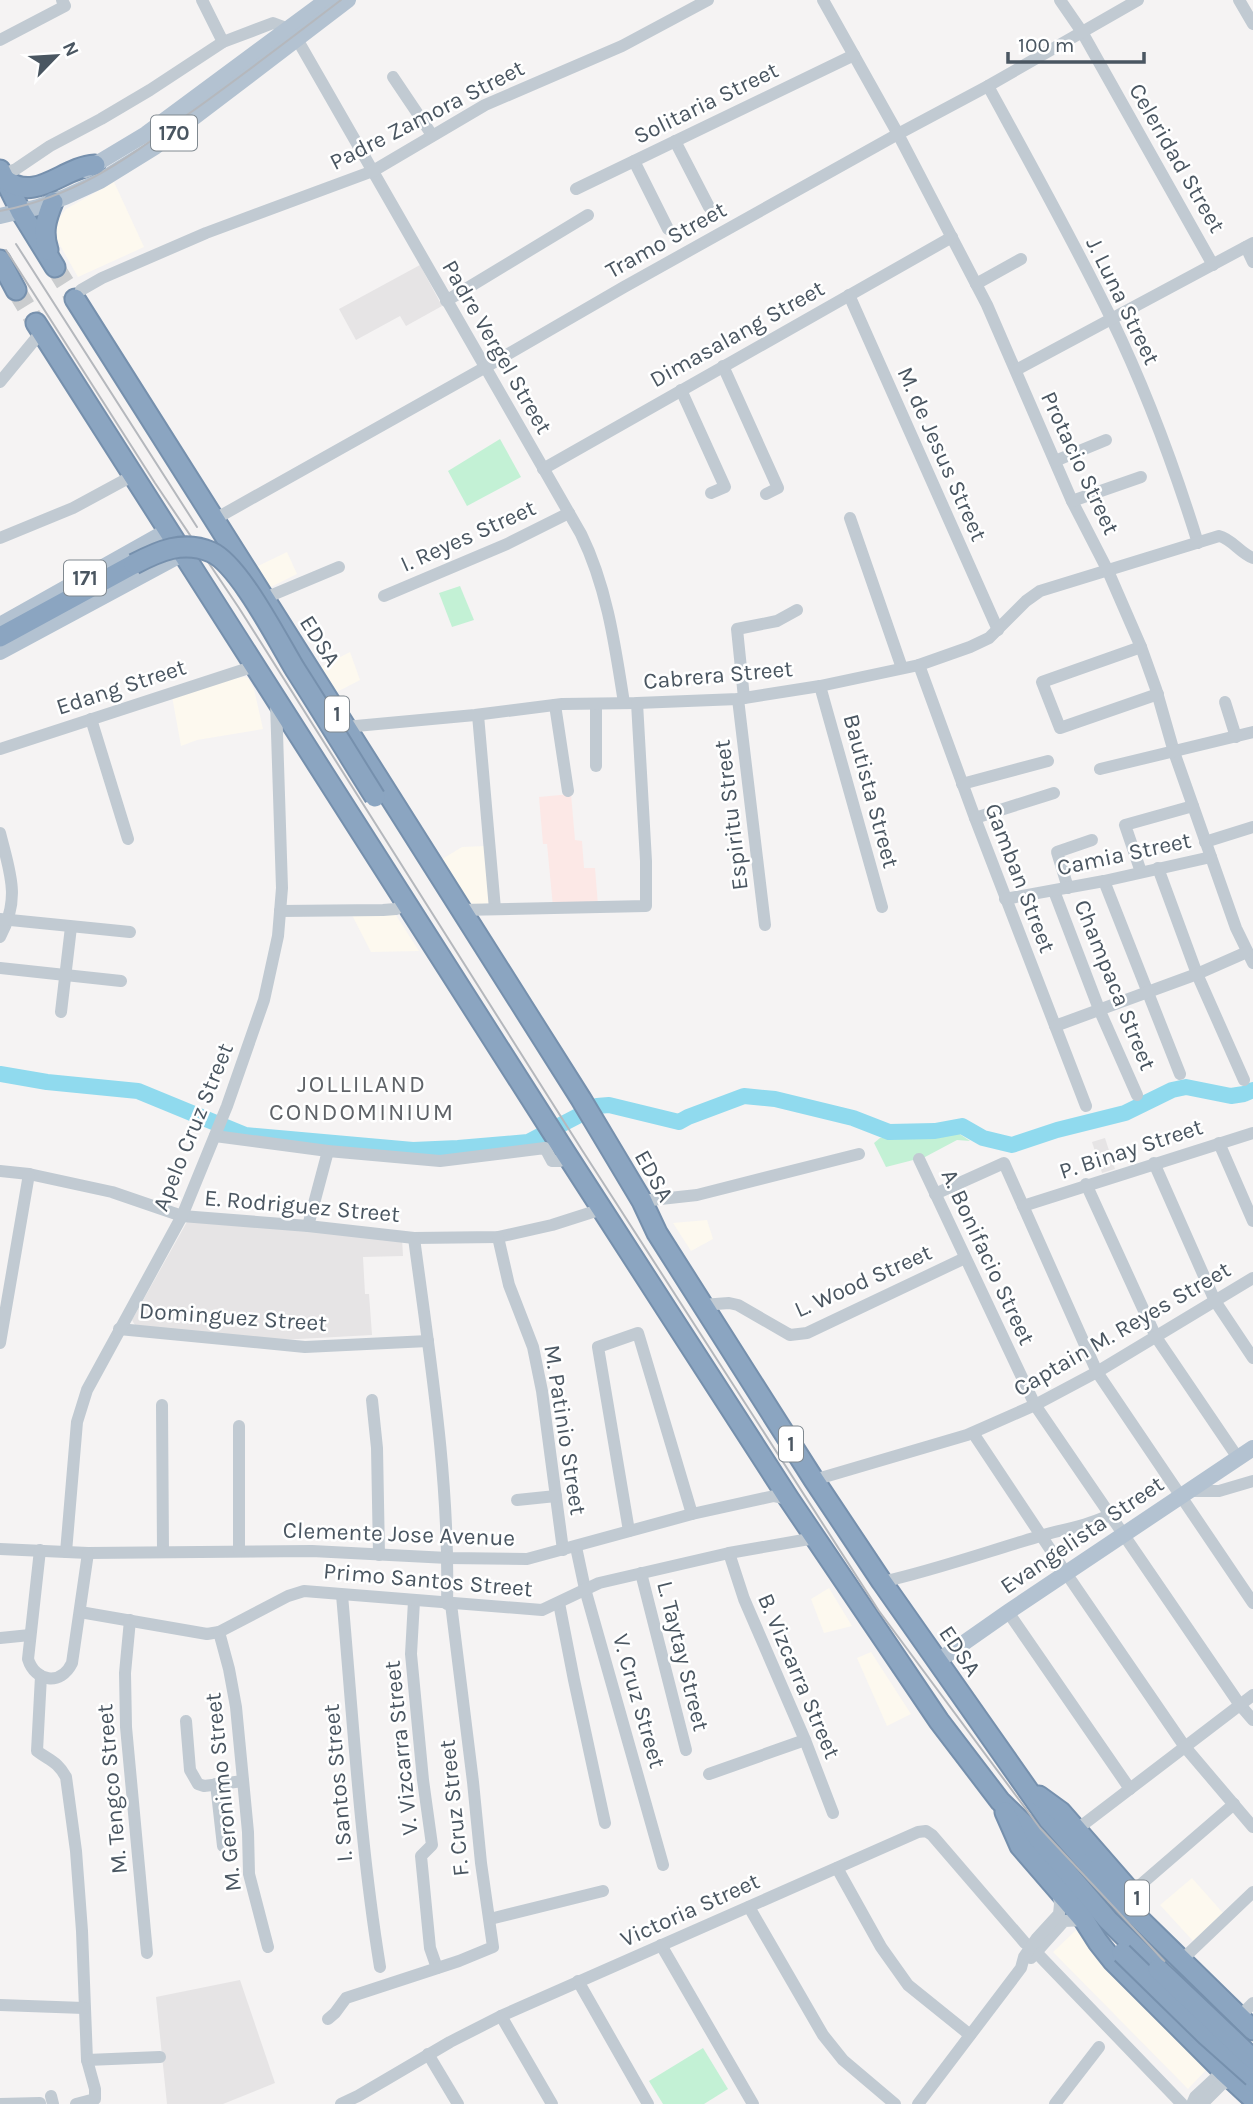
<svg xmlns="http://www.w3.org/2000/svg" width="1253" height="2104" viewBox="0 0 1253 2104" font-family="Karla,sans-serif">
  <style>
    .commercial { fill: #fdf9ef }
    .education { fill: #e6e4e5 }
    .medical { fill: #fce8e6 }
    .green { fill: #c3f1d5 }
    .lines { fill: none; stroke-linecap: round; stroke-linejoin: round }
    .river { stroke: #90daee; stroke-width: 16 }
    .highway-tunnel { stroke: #caccce; stroke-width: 19; stroke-dasharray: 19 10; stroke-linecap: butt }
    .highway-casing { stroke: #7690ad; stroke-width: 23 }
    .minor { stroke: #c1cad2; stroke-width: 12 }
    .major { stroke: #b3c2d1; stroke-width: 16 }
    .highway { stroke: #8ba5c1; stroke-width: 19 }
    .tram { stroke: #b5b8bd; stroke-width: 2 }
    .highway-bridge-casing { stroke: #7690ad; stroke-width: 23; stroke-linecap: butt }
    .highway-bridge { stroke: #8ba5c1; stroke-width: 19 }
    .labels { text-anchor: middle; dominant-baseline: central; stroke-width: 5; stroke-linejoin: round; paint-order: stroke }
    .shield { fill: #fff; stroke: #808990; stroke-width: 2 }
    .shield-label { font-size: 21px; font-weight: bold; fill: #4a5661 }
    .street-label { font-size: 23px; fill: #4a5661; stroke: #fff }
    .neighbourhood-label { font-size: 24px; letter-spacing: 2px; fill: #5f6368; stroke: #fff }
  </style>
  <rect width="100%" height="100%" fill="#f5f3f3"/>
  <g class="commercial">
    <polygon points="114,182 144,247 78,277 57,240 55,228 60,217 66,209"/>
    <polygon points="287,552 297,574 269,588 256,567"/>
    <polygon points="350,652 360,680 335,693 321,667"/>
    <polygon points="243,677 248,678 254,689 263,729 197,740 181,746 172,696 212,683"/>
    <polygon points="486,846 489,903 469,906 439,861 462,847"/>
    <polygon points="394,912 419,951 371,952 352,915"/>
    <polygon points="707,1220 713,1239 691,1251 673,1223"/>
    <polygon points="829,1588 852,1626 824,1633 811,1599"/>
    <polygon points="871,1652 911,1714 887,1726 857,1658"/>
    <polygon points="1192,1878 1223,1913 1193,1941 1160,1905"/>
    <polygon points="1076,1930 1211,2065 1188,2089 1053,1952"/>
  </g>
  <g class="education">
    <polygon points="420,265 442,306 406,326 400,316 356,340 339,309"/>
    <polygon points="1105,1138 1115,1169 1102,1173 1092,1142"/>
    <polygon points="188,1220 402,1238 403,1256 363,1257 365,1294 369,1294 372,1335 280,1340 136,1327 132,1320"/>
    <polygon points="240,1980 275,2083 223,2104 167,2104 156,1997"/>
  </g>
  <polygon class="medical" points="571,794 575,840 582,841 584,868 595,868 598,905 553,907 547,844 543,844 539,797"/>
  <g class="green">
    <polygon points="500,439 521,477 467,506 448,471"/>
    <polygon points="460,586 474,620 452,627 439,593"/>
    <polygon points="958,1133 970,1141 957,1140 925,1157 886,1167 874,1143 880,1138"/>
    <polygon points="703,2048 728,2089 704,2104 663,2104 649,2081"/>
  </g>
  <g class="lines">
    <polyline class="river" points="0,1074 47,1082 138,1091 245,1135 413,1150 458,1148 528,1142 597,1106 609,1105 679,1122 688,1117 744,1096 775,1099 853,1118 889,1132 935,1131 962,1126 983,1138 1012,1145 1057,1130 1125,1113 1172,1090 1186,1087 1231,1096 1244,1094 1253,1090"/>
    <g class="highway-tunnel">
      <polyline points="55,267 75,299"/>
      <polyline points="16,290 36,323"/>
    </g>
    <defs>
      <g id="highway">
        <polyline points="0,170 21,212 55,267"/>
        <path d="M4,179C37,204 62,167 95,165"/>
        <path d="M48,250C42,232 46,219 53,202"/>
        <polyline points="0,260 16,290"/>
        <polyline points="75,299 581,1099 642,1201 657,1233 814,1480 882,1582 1049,1820 1120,1900 1253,2030"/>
        <polyline points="36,323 565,1152 789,1499 939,1721 1000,1801 1030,1830 1108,1920 1158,1969"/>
        <polyline points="0,637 134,564"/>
        <polyline points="1039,1796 1061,1812 1136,1898"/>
        <polyline points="1005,1812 1020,1846 1084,1920 1098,1942 1113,1961 1223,2071 1253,2099"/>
      </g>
    </defs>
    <use href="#highway" class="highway-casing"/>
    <g class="minor">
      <polyline points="202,0 223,42"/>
      <polyline points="823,0 898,134 987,305 1072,501 1108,571 1141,647 1156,689 1174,752 1236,928 1253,963"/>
      <polyline points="1060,0 1082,32 1213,265"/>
      <polyline points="1239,0 1253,24"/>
      <polyline points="0,40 65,6 62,0"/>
      <polyline points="393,77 432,135"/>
      <path d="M988,86C1030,163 1073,240 1111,318C1146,390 1174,466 1198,543"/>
      <polyline points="675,141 709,207"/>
      <polyline points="634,161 668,229"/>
      <path d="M2,175L16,169L50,146L101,119L150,90L223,42L273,23L289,29L297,39L581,534C607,587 615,645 624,703"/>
      <polyline points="576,189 854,55"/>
      <polyline points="1246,247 1253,262"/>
      <polyline points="976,284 1021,259"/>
      <polyline points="81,290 102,278 206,233 373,171 485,105 622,46 708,0"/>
      <polyline points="849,295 998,630"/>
      <polyline points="446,301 588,215"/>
      <polyline points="723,366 778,488 766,494"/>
      <polyline points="1016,370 1253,243"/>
      <polyline points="0,382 42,331"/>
      <polyline points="681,390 725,487 711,493"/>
      <polyline points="1055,461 1106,440"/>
      <polyline points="543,469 952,237"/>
      <polyline points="1072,501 1141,477"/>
      <polyline points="850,518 902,668"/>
      <polyline points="215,519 484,368 624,287 898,134 988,86 1138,0"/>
      <polyline points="0,538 73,508 134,475"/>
      <polyline points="384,596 507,544 569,513"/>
      <polyline points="265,598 339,567"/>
      <polyline points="1141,647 1042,682 1060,728 1158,694"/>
      <polyline points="919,665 975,818 1086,1106"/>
      <polyline points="820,686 882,907"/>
      <polyline points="744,698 737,629 777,621 797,610"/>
      <polyline points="738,699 765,925"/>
      <polyline points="1225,702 1236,737"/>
      <polyline points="596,704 596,766"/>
      <polyline points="555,705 568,791"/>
      <polyline points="478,715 495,909"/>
      <polyline points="91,719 128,839"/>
      <path d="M345,727L475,715L562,704L637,703L738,699L820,686L919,665L970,647L989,638L1026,601L1040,591L1219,536C1232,539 1240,553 1253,558"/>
      <polyline points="0,749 255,666"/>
      <polyline points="1100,769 1253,732"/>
      <polyline points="962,784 1048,761"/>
      <polyline points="975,818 1054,793"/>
      <path d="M0,833C10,873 21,898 0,937"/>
      <polyline points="1205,842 1253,827"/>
      <polyline points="1158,868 1197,974 1244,1080"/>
      <polyline points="1141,872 1125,825 1193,806"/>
      <polyline points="1104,881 1180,1074"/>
      <polyline points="1068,888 1057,852 1092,840"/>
      <polyline points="1054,891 1099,1009 1137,1095"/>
      <polyline points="1005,899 1104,881 1211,857"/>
      <polyline points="460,910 646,906 646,861 637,703"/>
      <polyline points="280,911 383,910 396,909 406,902"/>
      <polyline points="0,919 130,932"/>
      <polyline points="0,968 121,981"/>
      <polyline points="61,1012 71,927"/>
      <polyline points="1055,1026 1197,974 1247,952"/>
      <polyline points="215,1136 328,1151 440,1161 545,1148 552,1161 560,1161 568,1157"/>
      <polyline points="1219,1143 1253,1221"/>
      <polyline points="919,1159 1035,1405 1240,1705 1253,1720"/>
      <polyline points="1154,1163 1215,1301 1253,1358"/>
      <polyline points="0,1171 29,1174 112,1192 182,1216 308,1226 414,1238 498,1237 552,1225 602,1209"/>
      <polyline points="1086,1184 1156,1337 1238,1458"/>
      <polyline points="935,1194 1004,1163 1097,1372 1253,1603"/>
      <polyline points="642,1201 697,1195 859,1154"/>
      <polyline points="1023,1206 1253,1133"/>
      <polyline points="308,1226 328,1151"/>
      <polyline points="498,1237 509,1285 533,1347 542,1391 563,1550"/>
      <path d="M414,1238C430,1359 450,1481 447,1604"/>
      <polyline points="702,1305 729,1303 738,1305 790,1335 807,1333 965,1258"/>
      <polyline points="119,1329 305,1347 428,1341"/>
      <polyline points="0,1343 29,1174"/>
      <polyline points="372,1400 377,1448 379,1555"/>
      <polyline points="162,1405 163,1551"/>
      <polyline points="973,1433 1066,1573 1185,1747 1253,1827"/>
      <polyline points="814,1480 967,1435 1035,1405 1097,1372 1253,1278"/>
      <polyline points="1189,1491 1219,1491 1253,1481"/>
      <polyline points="517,1500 556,1496"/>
      <polyline points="629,1531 598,1347 638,1333 692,1514"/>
      <polyline points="576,1547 585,1589 663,1865"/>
      <polyline points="0,1549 88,1553 312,1551 448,1558 527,1559 692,1514 774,1496 789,1499"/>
      <path d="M40,1550L28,1659C35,1682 61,1686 72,1663L88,1553"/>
      <polyline points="239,1551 239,1426"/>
      <polyline points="66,1552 77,1422 87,1390 182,1216 227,1106 264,1000 278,936 282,888 276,702"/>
      <polyline points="729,1553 744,1599 805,1740 833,1813"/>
      <polyline points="641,1573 686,1750"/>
      <path d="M882,1582C935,1570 986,1552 1037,1537C1061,1529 1087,1527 1109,1515"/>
      <path d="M342,1595C353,1719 360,1844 380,1967"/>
      <polyline points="414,1601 411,1654 423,1780 432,1845 421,1856 430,1948 437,1968"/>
      <polyline points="559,1603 574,1680 605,1823"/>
      <polyline points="80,1612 207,1634 219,1632 288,1596 304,1591 542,1610 599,1583 729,1553 815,1538"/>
      <polyline points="1008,1612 1130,1789"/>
      <polyline points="130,1620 125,1673 126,1727 147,1953"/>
      <polyline points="219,1632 229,1669 236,1707 248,1832 249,1874 268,1947"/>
      <polyline points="0,1638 30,1635"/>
      <path d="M41,1676L37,1751C50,1761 57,1761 66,1777L76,1851L82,1931L87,2060L95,2089V2099L76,2104"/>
      <polyline points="186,1721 190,1770 198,1784 204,1786 243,1781"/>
      <polyline points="709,1774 805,1740"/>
      <polyline points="216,1784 223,1846"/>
      <polyline points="1076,1830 1253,1695"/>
      <polyline points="837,1868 881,1947 908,1985 970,2035"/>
      <polyline points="1131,1893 1234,1804"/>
      <polyline points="749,1907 823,2035 843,2060 895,2104"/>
      <polyline points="490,1919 603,1891"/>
      <polyline points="661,1945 753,2104"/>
      <polyline points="1031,1947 1182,2104"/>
      <polyline points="1189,1953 1253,1892"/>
      <polyline points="1031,1958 1064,1921 1084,1920"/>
      <polyline points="578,1981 648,2104"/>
      <polyline points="0,2005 84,2008"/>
      <polyline points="1247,2009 1253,2003"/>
      <polyline points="501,2016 552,2104"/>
      <polyline points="328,2019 335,2013 346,1998 459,1961 493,1947 481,1863 473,1782 451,1604"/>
      <polyline points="428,2054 458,2104"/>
      <polyline points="87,2060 160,2057"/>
      <polyline points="51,2096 53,2104"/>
      <polyline points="0,2104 40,2103"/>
      <polyline points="341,2104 358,2096 450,2042 501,2016 918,1832 926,1831 932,1835 1025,1943"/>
      <polyline points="918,2104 1021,1968 1024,1957 1037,1938 1059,1914 1060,1904 1058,1890"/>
      <polyline points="1055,2104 1099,2047"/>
      <polyline points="1192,2104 1195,2097 1223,2071"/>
      <polyline points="1202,2104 1222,2084 1233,2080"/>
    </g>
    <g class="major">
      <polyline points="86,170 146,134 327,0"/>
      <polyline points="0,216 38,207 65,197 100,181 155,147 348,0"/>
      <polyline points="0,625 169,530"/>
      <polyline points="0,652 184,553"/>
      <polyline points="938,1661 1008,1612 1253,1448"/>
    </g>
    <use href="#highway" class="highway"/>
    <g class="tram">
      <path d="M0,211C77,196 126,159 187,115C239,78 290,39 341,0"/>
      <polyline points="16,244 197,527"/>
      <polyline points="6,250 155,483 239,608 582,1150 879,1611 1040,1828 1164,1961 1253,2047"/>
    </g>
    <defs>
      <g id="highway-bridge">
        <path d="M134,564C159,551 183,540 211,552C239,564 278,641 295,669C322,711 348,754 375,797"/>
        <polyline points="1122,1953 1207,2036 1253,2077"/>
        <polyline points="1158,1969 1253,2059"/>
      </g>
    </defs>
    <use href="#highway-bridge" class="highway-bridge-casing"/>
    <use href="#highway-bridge" class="highway-bridge"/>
  </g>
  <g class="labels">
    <g class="shield">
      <rect x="151" y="115.5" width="46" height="35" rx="5"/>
      <rect x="64" y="560.5" width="42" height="35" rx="5"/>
      <rect x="325" y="696.5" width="24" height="35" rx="5"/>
      <rect x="779" y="1426.5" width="24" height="35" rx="5"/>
      <rect x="1125" y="1880.5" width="24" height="35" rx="5"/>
    </g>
    <g class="shield-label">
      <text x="174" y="133">170</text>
      <text x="85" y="578">171</text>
      <text x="337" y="714">1</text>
      <text x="791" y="1444">1</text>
      <text x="1137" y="1898">1</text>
    </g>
    <g class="street-label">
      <text transform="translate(706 103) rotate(-26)">Solitaria Street</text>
      <text transform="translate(427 115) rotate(-27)">Padre Zamora Street</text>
      <text transform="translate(1177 158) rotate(60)">Celeridad Street</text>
      <text transform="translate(666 240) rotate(-29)">Tramo Street</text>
      <text transform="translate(1123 301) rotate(64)">J. Luna Street</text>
      <text transform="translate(737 334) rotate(-29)">Dimasalang Street</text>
      <text transform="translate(497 347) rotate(60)">Padre Vergel Street</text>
      <text transform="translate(942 454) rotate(66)">M. de Jesus Street</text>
      <text transform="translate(1080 463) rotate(65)">Protacio Street</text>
      <text transform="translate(468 536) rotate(-24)">I. Reyes Street</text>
      <text transform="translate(320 641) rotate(58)">EDSA</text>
      <text transform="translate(718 675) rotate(-5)">Cabrera Street</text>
      <text transform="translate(121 687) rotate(-18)">Edang Street</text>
      <text transform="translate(871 791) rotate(75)">Bautista Street</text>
      <text transform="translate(731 815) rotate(-97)">Espiritu Street</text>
      <text transform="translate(1124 854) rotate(-12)">Camia Street</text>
      <text transform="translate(1020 878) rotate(69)">Gamban Street</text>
      <text transform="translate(1115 985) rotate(68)">Champaca Street</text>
      <text transform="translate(193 1127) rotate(-68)">Apelo Cruz Street</text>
      <text transform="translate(1131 1149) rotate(-18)">P. Binay Street</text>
      <text transform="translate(654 1176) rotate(61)">EDSA</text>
      <text transform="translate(302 1206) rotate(5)">E. Rodriguez Street</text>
      <text transform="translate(988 1257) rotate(65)">A. Bonifacio Street</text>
      <text transform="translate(863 1281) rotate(-24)">L. Wood Street</text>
      <text transform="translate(233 1317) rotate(4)">Dominguez Street</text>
      <text transform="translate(1122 1329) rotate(-30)">Captain M. Reyes Street</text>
      <text transform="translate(565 1430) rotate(81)">M. Patinio Street</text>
      <text transform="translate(399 1534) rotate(2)">Clemente Jose Avenue</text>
      <text transform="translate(1082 1535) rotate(-34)">Evangelista Street</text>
      <text transform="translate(428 1580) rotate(5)">Primo Santos Street</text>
      <text transform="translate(960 1651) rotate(56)">EDSA</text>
      <text transform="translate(683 1656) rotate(76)">L. Taytay Street</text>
      <text transform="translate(799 1676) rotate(67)">B. Vizcarra Street</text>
      <text transform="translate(639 1701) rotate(74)">V. Cruz Street</text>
      <text transform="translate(401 1748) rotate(-96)">V. Vizcarra Street</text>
      <text transform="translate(338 1783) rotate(-95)">I. Santos Street</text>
      <text transform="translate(112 1789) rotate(-95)">M. Tengco Street</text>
      <text transform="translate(223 1792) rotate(-96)">M. Geronimo Street</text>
      <text transform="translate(454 1808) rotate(-96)">F. Cruz Street</text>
      <text transform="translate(690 1910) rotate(-24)">Victoria Street</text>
    </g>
    <g class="neighbourhood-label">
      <text x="362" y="1084">JOLLILAND<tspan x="362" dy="28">CONDOMINIUM</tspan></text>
    </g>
  </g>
  <g transform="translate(56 56) rotate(65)" stroke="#ffffff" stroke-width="5" paint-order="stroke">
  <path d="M0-5L12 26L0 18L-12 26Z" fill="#4a5661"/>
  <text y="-10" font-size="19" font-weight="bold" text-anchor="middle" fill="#4a5661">N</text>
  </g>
  <path d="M1008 52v10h136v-10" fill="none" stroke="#4a5661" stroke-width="3.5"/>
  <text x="1018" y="52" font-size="21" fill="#4a5661" stroke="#ffffff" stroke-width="5" paint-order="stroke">100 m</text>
</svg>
